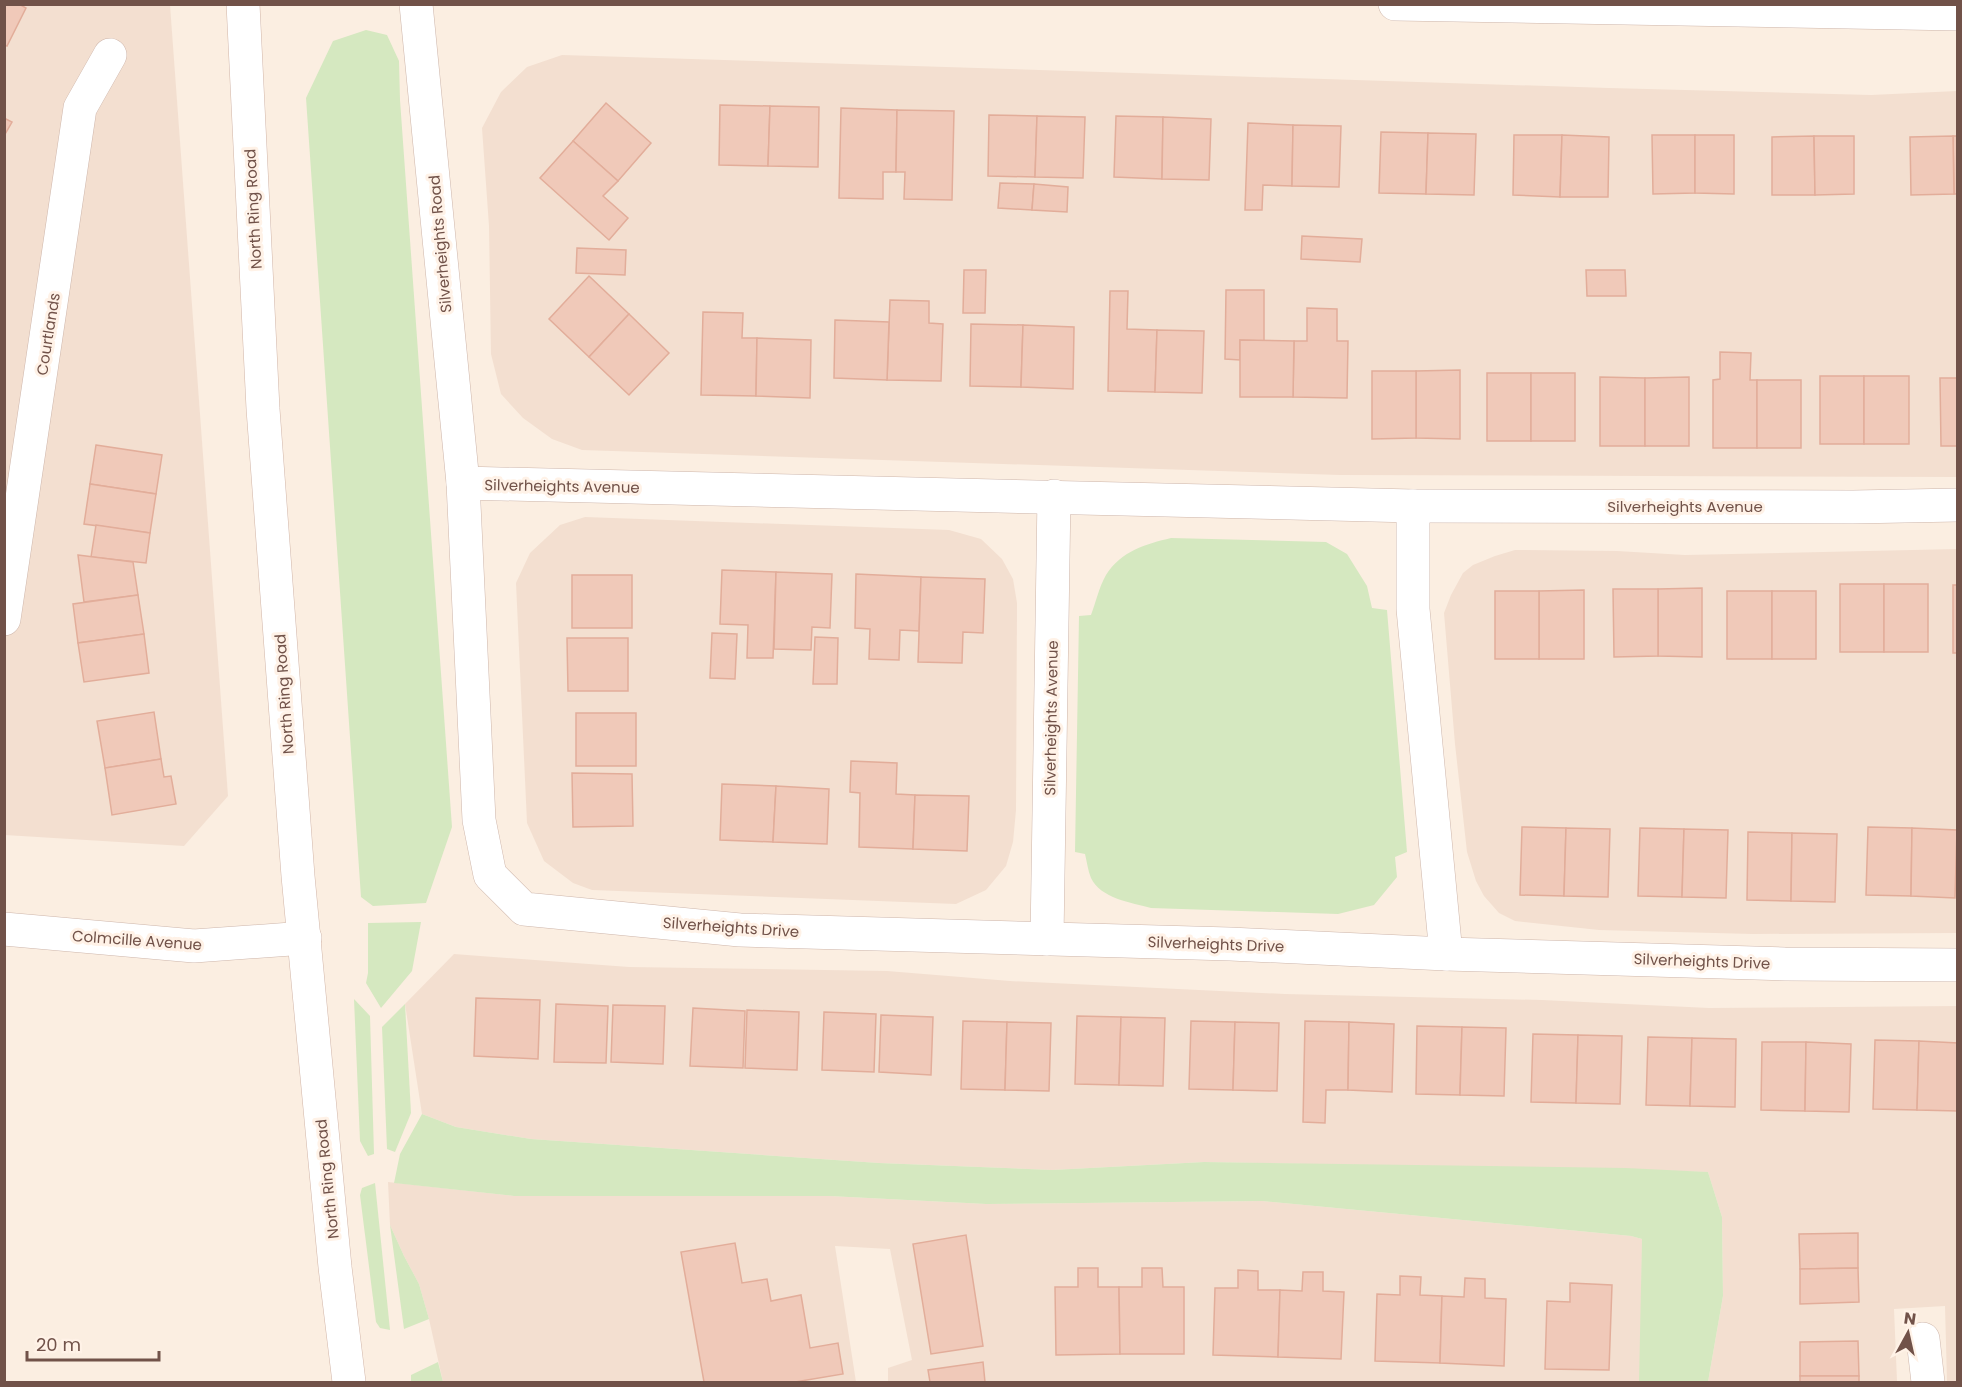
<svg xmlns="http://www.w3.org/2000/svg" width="1962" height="1387" viewBox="0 0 1962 1387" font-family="Poppins,sans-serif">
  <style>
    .residential { fill: #f3dfd0 }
    .green { fill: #d5e8c0 }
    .building { fill: #f0c9b9; stroke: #e2ad9a; stroke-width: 1.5 }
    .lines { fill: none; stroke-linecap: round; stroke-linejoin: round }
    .minor-casing { stroke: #ceb6ab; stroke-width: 34 }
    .tertiary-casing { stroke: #ceb6ab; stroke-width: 34 }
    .secondary-casing { stroke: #d1b5a8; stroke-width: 34 }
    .minor { stroke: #fff; stroke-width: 33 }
    .tertiary { stroke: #fff; stroke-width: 33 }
    .secondary { stroke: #fff; stroke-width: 33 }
    .labels { text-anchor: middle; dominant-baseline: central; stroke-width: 6; stroke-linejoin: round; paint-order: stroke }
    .street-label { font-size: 15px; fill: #715249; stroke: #fff2e7 }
  </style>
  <rect width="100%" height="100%" fill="#fbeee1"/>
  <g class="residential">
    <polygon points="4,5 170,5 228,796 184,846 5,835"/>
    <polygon points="562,55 1609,88 1871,95 1957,91 1957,477 1340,475 582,450 552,439 523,418 501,394 491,354 489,226 482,128 501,92 527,67"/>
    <polygon points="585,517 949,530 981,539 1002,559 1013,579 1017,603 1016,810 1013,842 1006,866 986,890 956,904 592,890 573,883 544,861 527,823 516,583 530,553 560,525"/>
    <polygon points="1957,549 1957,933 1753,934 1599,930 1515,921 1499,913 1484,896 1476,881 1467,852 1455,744 1444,613 1451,595 1463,573 1473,565 1495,556 1515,550 1617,551 1685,555"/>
    <polygon points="454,954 629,967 887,971 1010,981 1285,994 1542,1000 1709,1008 1957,1006 1957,1382 1947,1382 1945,1306 1894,1309 1897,1381 1900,1382 1708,1382 1723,1296 1722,1217 1708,1172 1204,1162 1052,1170 879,1163 531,1139 456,1127 422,1114 405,1004"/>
    <polygon points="388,1182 514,1196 829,1196 986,1204 1262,1201 1631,1236 1642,1239 1641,1379 1639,1382 888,1382 888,1368 912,1360 890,1249 835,1246 856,1382 443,1382 429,1319 419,1284 404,1256 390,1225"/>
  </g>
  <g class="green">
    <polygon points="366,30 387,35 399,61 400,100 452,827 426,903 373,906 361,897 306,98 333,41"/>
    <path d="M1171,538L1326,542L1347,554L1367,586L1372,608L1387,610L1407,852L1395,857L1397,877L1374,905L1338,914L1151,908C1132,903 1100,898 1091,878C1088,871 1087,862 1085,854L1075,852L1079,616L1091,615C1096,602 1099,587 1106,575C1121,551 1146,544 1171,538Z"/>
    <polygon points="421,922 412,971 381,1008 366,983 368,973 368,923"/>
    <polygon points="354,999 370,1016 374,1154 368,1156 360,1141"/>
    <polygon points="405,1004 411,1113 395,1152 387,1149 382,1027"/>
    <polygon points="422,1114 456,1127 531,1139 879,1163 1052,1170 1204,1162 1626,1168 1708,1172 1722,1217 1723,1296 1708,1382 1639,1382 1642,1239 1631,1236 1262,1201 986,1204 829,1196 514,1196 394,1183 400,1154"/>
    <polygon points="375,1183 390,1330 380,1328 376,1322 360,1195 362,1188"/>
    <polygon points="390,1225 404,1256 419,1284 429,1319 404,1329"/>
    <polygon points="438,1362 443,1382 411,1382 411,1375"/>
  </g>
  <g class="building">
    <polygon points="4,4 19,4 26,8 7,46 4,45"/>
    <polygon points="606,103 651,143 618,181 573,141"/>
    <polygon points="720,105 770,106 768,166 719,165"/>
    <polygon points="770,106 819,107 818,167 768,166"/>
    <polygon points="841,108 897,110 896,172 883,172 883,199 839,198"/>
    <polygon points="897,110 954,111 952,200 904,199 905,172 896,172"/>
    <polygon points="989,115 1037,116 1035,177 988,176"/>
    <polygon points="1037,116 1085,117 1083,178 1035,177"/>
    <polygon points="1116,116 1163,117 1162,179 1114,177"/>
    <polygon points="1163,117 1211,119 1209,180 1162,179"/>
    <polygon points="4,118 12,122 4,136"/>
    <polygon points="1248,123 1293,125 1292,186 1263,185 1262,210 1245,210"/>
    <polygon points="1293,125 1341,126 1339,187 1292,186"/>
    <polygon points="1381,132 1428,133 1426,194 1379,193"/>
    <polygon points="1428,133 1476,134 1474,195 1426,194"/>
    <polygon points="1514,135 1562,135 1560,197 1513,195"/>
    <polygon points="1562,135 1609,137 1608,197 1560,197"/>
    <polygon points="1652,135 1695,135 1695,193 1653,194"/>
    <polygon points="1695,135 1734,135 1734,194 1695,193"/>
    <polygon points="1814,136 1815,195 1772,195 1772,137"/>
    <polygon points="1814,136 1854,136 1854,194 1815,195"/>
    <polygon points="1953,136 1958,136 1958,194 1954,194"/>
    <polygon points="1953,136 1954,194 1911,195 1910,137"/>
    <polygon points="573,141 618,181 603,196 628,218 609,240 540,178"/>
    <polygon points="1000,183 1034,184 1032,210 998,208"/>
    <polygon points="1034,184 1068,187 1067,212 1032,210"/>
    <polygon points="1302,236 1362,239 1360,262 1301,259"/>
    <polygon points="577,248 626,250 625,275 576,273"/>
    <polygon points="964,270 986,270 985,313 963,313"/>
    <polygon points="1586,270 1625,270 1626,296 1587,296"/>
    <polygon points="589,276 629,314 589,357 549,319"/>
    <polygon points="1226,290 1264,290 1264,341 1240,340 1240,360 1225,359"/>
    <polygon points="1110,291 1128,291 1127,329 1157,330 1155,392 1108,391"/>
    <polygon points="890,300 929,301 929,323 943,324 941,381 887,380"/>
    <polygon points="1307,308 1337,309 1337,341 1348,341 1347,398 1293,397 1294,341 1307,341"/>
    <polygon points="703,312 743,313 742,338 757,338 756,396 701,395"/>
    <polygon points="629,314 669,353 629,395 589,357"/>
    <polygon points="835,320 889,322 887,380 834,378"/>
    <polygon points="971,324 1023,325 1021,387 970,386"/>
    <polygon points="1023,325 1074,327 1073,389 1021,387"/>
    <polygon points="1157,330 1204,331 1202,393 1155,392"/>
    <polygon points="757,338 811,340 810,398 756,396"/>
    <polygon points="1240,340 1294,341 1293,397 1240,397"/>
    <polygon points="1720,352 1751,353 1750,380 1757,380 1757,448 1713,448 1713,380 1720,379"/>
    <polygon points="1460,370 1460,439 1416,438 1416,371"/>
    <polygon points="1372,371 1416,371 1416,438 1372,439"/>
    <rect x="1487" y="373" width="44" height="68"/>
    <rect x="1531" y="373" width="44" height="68"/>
    <rect x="1820" y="376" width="44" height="68"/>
    <rect x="1864" y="376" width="45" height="68"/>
    <polygon points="1600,377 1645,378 1645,446 1600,446"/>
    <polygon points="1689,377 1689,446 1645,446 1645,378"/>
    <polygon points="1940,378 1958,378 1958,446 1941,446"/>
    <rect x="1757" y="380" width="44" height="68"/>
    <polygon points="96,445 162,455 156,494 90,484"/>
    <polygon points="90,484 156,494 150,533 84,524"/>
    <polygon points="96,525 150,533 146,563 91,557"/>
    <polygon points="78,555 133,562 138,595 84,602"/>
    <polygon points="722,570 776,572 773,658 747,658 748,625 720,624"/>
    <polygon points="776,572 832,574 830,628 812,627 811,650 774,649"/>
    <polygon points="856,574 921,577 919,631 900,630 899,660 869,659 870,629 855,628"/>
    <rect x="572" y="575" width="60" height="53"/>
    <polygon points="921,577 985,579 983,633 963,632 962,663 918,662"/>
    <rect x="1840" y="584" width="44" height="68"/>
    <rect x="1884" y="584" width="44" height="68"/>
    <rect x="1953" y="585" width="5" height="68"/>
    <polygon points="1702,588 1702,657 1658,656 1658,589"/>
    <polygon points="1613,589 1658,589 1658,656 1614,657"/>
    <polygon points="1584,590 1584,659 1539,659 1539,591"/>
    <rect x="1495" y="591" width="44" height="68"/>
    <rect x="1727" y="591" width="45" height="68"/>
    <rect x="1772" y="591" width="44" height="68"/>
    <polygon points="138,595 144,634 78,643 73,604"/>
    <polygon points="712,633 737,634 735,679 710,678"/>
    <polygon points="144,634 149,673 84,682 78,643"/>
    <polygon points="815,637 838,638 837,684 813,684"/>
    <polygon points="567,638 628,638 628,691 568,691"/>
    <polygon points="154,712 161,759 105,768 97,721"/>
    <rect x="576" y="713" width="60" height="53"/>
    <polygon points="161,759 164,777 171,776 176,804 112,815 105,768"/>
    <polygon points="851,761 897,763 896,794 915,795 913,849 859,847 860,793 850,792"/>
    <polygon points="572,773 632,774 633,826 573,827"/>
    <polygon points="722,784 776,786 773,842 720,840"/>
    <polygon points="776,786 829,789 827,844 773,842"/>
    <polygon points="915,795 969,796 967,851 913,849"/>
    <polygon points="1522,827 1566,828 1564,896 1520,895"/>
    <polygon points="1868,827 1912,828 1911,896 1866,895"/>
    <polygon points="1566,828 1610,829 1608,897 1564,896"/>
    <polygon points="1640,828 1684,829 1682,897 1638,896"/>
    <polygon points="1912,828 1957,830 1955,898 1911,896"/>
    <polygon points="1684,829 1728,830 1726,898 1682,897"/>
    <polygon points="1748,832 1792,833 1791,901 1747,900"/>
    <polygon points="1792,833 1837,834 1835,902 1791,901"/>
    <polygon points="476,998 540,1000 538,1059 474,1056"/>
    <polygon points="556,1004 608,1006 606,1063 554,1062"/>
    <polygon points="613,1005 665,1006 663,1064 611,1062"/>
    <polygon points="693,1008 745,1011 743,1068 690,1066"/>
    <polygon points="747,1010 799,1012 797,1070 745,1068"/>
    <polygon points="824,1012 876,1014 874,1072 822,1070"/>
    <polygon points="881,1015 933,1017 931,1075 879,1072"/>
    <polygon points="1077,1016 1121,1017 1119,1085 1075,1084"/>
    <polygon points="1121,1017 1165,1018 1163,1086 1119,1085"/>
    <polygon points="963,1021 1007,1022 1005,1090 961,1089"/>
    <polygon points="1191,1021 1235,1022 1233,1090 1189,1089"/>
    <polygon points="1305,1021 1349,1022 1348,1090 1326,1090 1325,1123 1303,1122"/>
    <polygon points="1007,1022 1051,1023 1049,1091 1005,1090"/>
    <polygon points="1235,1022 1279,1023 1277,1091 1233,1090"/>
    <polygon points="1349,1022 1394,1024 1392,1092 1348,1090"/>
    <polygon points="1417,1026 1462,1027 1460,1095 1416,1094"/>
    <polygon points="1462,1027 1506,1028 1504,1096 1460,1095"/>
    <polygon points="1533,1034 1578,1035 1576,1103 1531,1102"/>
    <polygon points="1578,1035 1622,1036 1620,1104 1576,1103"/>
    <polygon points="1648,1037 1692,1038 1690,1106 1646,1105"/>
    <polygon points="1692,1038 1736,1039 1735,1107 1690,1106"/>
    <polygon points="1875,1040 1919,1041 1917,1110 1873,1109"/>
    <polygon points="1919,1041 1958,1043 1958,1111 1917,1110"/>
    <polygon points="1762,1042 1806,1042 1805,1111 1761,1110"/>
    <polygon points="1806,1042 1851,1044 1849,1112 1805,1111"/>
    <polygon points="1858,1233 1858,1268 1800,1269 1799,1234"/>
    <polygon points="966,1235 983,1346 931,1354 913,1244"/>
    <polygon points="735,1243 742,1283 767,1279 771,1301 801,1295 810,1348 838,1343 843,1374 795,1382 704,1382 681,1252"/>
    <polygon points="1078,1268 1098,1268 1098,1287 1119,1287 1120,1354 1056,1355 1055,1287 1078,1287"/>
    <polygon points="1142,1268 1162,1268 1163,1287 1184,1287 1184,1354 1120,1354 1119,1287 1142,1287"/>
    <polygon points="1858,1268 1859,1302 1800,1304 1800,1269"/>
    <polygon points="1238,1270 1258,1271 1258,1290 1280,1290 1278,1357 1213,1355 1215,1288 1238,1288"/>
    <polygon points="1303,1272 1323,1272 1323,1291 1344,1292 1341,1359 1278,1357 1280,1290 1302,1291"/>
    <polygon points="1400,1276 1421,1277 1420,1295 1442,1296 1440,1363 1375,1361 1377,1294 1400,1295"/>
    <polygon points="1465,1278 1485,1279 1485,1298 1506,1299 1504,1366 1440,1363 1442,1296 1464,1297"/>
    <polygon points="1570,1283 1612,1285 1609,1370 1545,1369 1547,1301 1570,1302"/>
    <polygon points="1858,1341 1859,1376 1800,1376 1800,1342"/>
    <polygon points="983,1362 985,1382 930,1382 928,1370"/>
    <rect x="1800" y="1376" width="59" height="6"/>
  </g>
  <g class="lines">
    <defs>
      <g id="minor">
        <polyline points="416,4 463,483 479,820 490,875 524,909 740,930 1230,944 1446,954 1785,964 1958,965"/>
        <polyline points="1395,4 1958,14"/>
        <polyline points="463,483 1413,506 1853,507 1958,505"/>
        <polyline points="1413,506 1413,609 1446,954"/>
        <polyline points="4,619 80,108 110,55"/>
        <polyline points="1047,939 1054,496"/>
        <polyline points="1923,1339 1928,1382"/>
      </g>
      <polyline id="tertiary" points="4,929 194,946 305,938"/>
      <polyline id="secondary" points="243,4 263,409 298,876 335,1267 349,1382"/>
    </defs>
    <use href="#minor" class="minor-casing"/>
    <use href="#tertiary" class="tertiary-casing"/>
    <use href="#secondary" class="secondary-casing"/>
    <use href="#minor" class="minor"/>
    <use href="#tertiary" class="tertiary"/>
    <use href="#secondary" class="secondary"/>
  </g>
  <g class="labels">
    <g class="street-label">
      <text transform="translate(253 209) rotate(-93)">North Ring Road</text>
      <text transform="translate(440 244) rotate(-95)">Silverheights Road</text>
      <text transform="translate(48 334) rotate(-81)">Courtlands</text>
      <text transform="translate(562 486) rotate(1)">Silverheights Avenue</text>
      <text x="1685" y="506">Silverheights Avenue</text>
      <text transform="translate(284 694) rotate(-94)">North Ring Road</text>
      <text transform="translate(1051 718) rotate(-89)">Silverheights Avenue</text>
      <text transform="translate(731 927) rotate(4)">Silverheights Drive</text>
      <text transform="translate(137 940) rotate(4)">Colmcille Avenue</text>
      <text transform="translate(1216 944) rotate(2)">Silverheights Drive</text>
      <text transform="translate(1702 961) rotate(2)">Silverheights Drive</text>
      <text transform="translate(327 1179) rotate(-96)">North Ring Road</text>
    </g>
  </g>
  <rect width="1962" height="1387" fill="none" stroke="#715249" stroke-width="12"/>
  <g transform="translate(1908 1333) rotate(8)" stroke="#fff2e7" stroke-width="4.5" paint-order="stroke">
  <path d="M0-4.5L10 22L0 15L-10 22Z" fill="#715249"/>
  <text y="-9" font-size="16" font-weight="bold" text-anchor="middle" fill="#715249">N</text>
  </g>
  <path d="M27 1351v9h132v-9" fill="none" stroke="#715249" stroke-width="3"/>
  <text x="36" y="1351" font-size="18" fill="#715249" stroke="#fff2e7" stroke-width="4.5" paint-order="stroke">20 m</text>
</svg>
